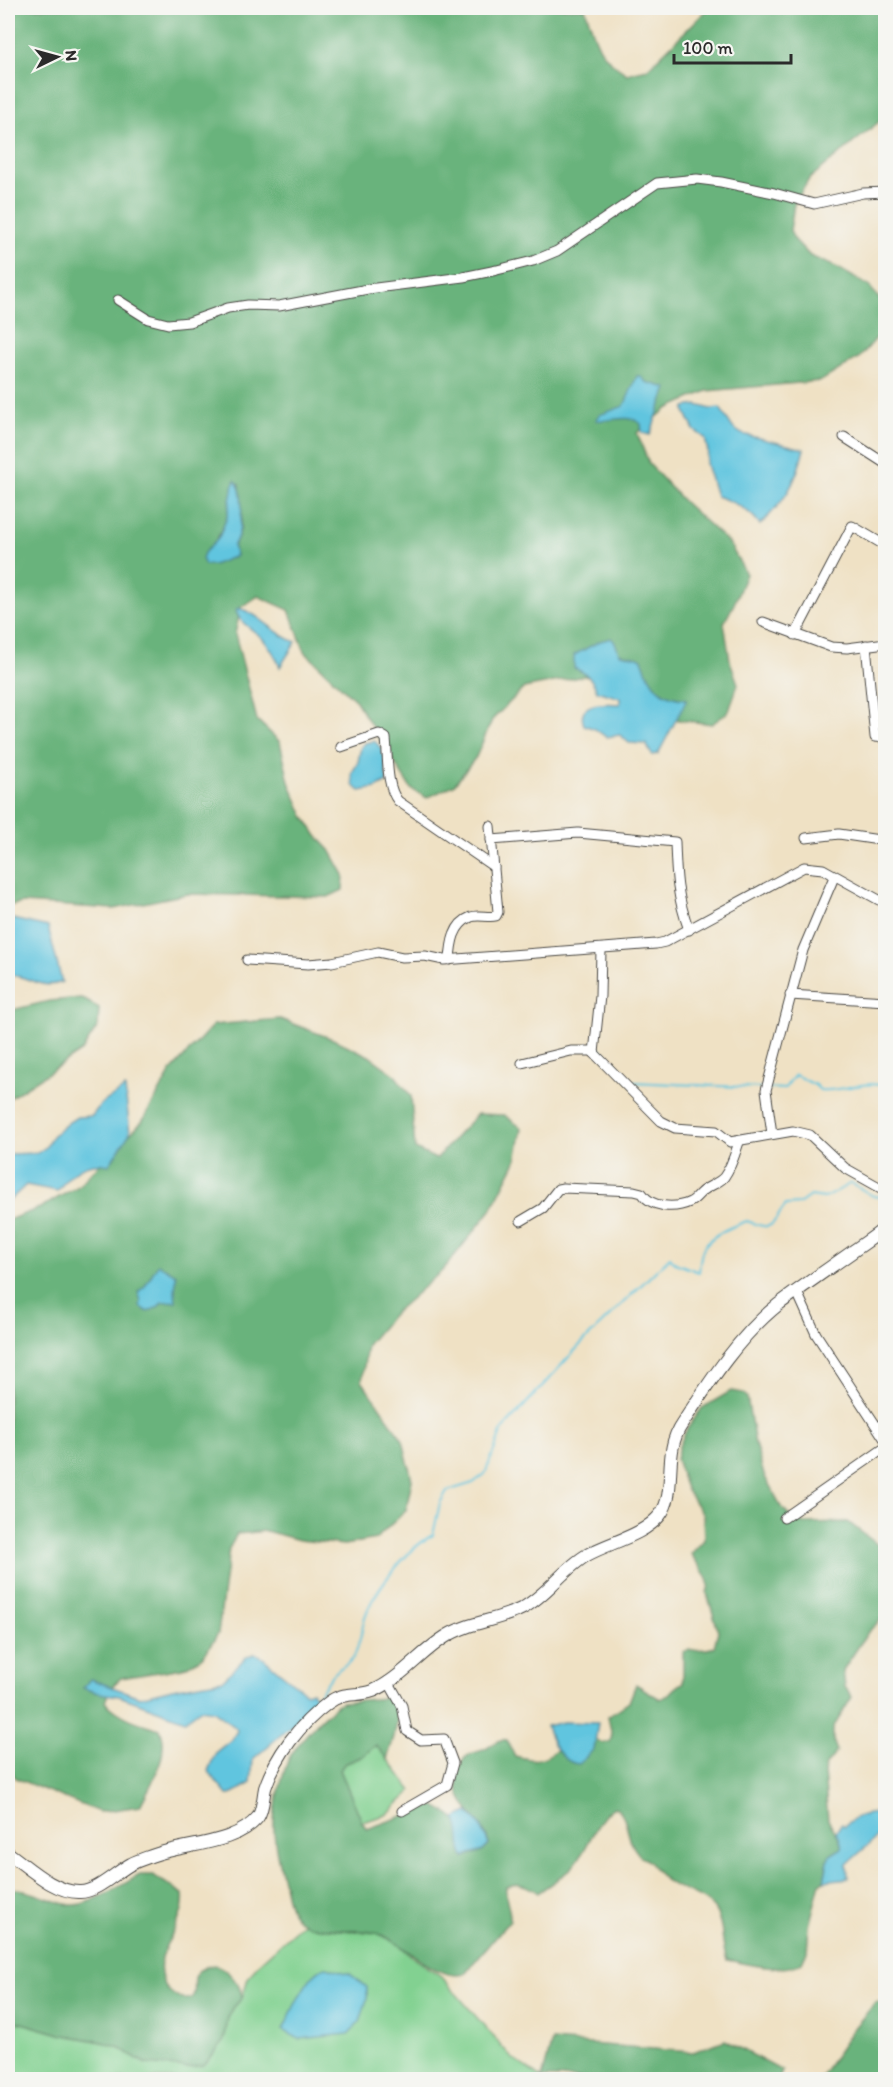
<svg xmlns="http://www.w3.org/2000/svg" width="893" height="2087" viewBox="0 0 893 2087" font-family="Itim,sans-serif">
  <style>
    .green { fill: #82d191; stroke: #567e5e; stroke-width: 1.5 }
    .forest { fill: #69b37b; stroke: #4a6f53; stroke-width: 1.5; fill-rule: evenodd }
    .water { fill: #61c5df; stroke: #467885; stroke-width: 1.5 }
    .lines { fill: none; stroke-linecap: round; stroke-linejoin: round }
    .stream { stroke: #61c5df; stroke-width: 2 }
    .minor-casing { stroke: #484642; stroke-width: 11 }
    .secondary-casing { stroke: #484642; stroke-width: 14 }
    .minor { stroke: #fff; stroke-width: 9 }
    .secondary { stroke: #fff; stroke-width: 12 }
  </style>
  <rect width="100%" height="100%" fill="#f6f6f2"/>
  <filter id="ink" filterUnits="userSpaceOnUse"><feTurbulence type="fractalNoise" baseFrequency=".0167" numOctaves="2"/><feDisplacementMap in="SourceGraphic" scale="12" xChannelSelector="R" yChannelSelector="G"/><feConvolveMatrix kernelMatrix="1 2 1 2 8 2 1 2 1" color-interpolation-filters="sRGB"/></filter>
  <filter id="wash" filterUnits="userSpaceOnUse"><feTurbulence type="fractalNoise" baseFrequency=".008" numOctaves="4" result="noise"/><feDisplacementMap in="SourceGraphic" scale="24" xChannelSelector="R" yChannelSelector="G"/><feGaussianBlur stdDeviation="1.35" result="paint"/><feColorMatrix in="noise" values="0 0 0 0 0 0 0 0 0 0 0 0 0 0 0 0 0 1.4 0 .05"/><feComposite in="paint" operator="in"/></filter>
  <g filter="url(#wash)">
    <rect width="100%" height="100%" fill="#efe1c4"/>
    <g class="green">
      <path d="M376,1744L412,1791L386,1815L362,1822L340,1770C345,1761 352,1762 361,1757C367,1754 370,1748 376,1744Z"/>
      <polygon points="303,1923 328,1929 377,1933 399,1944 411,1956 441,1976 512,2058 543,2079 8,2079 8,2019 60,2034 102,2042 120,2048 146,2064 224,2042 228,2018 234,2007 242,1998 248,1978 257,1965"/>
    </g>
    <g class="forest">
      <path d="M8,8H585C596,39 596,55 627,74L647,69L709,8H885V117L809,179L794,204L790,231L794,239L810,256L838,268L869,286L882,302L879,335L860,357L821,381L707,391L667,409L637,433L649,464L684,502L729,543L746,574L734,604L724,623L730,661L738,684L729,711L712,724L671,719L618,685L584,676L524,688L492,720L476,757L454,785L427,798L411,789L356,701L305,652L289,610L258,596L241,607L235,634L257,720L280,742L289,782L304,816L317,836L330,850L344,875L343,890L328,897L187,894L114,909L22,903L8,906ZM239,484C241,505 246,528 233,546L236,555L205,553C225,534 230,512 233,485Z"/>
      <polygon points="81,998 99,1008 98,1026 82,1051 8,1099 8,1011 49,1001"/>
      <path d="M280,1019L338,1041L369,1056L394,1074L411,1096L415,1149L436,1159L477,1114L504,1115L522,1128L516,1161L491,1210L443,1270L394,1313L367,1345L362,1381L403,1440L412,1480L406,1510L376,1539L344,1545L299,1540L266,1531L237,1534L229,1549L218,1634L202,1658L183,1668L121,1678L110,1688L105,1702C121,1718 139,1723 160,1729C171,1754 151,1784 140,1806L99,1812L15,1778L8,1765V1220L40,1208L77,1187L142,1122L172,1070L213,1025Z"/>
      <path d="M731,1391L743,1393L747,1397L755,1444L764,1475L781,1506L792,1518L804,1523L848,1522L878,1545L882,1555L885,1587V1616L868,1632L843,1670L845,1687L852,1697L833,1728V1740L837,1751L826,1765L824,1772L828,1820L840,1839L842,1848L829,1856L824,1881L820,1883L809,1926L807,1951L802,1962C785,1975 747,1963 727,1960C721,1944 724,1924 715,1910C704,1895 681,1892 667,1881C659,1876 654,1867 648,1861C644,1858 639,1856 637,1852C625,1839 630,1818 615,1807C600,1812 587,1850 575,1864C566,1875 550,1884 538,1893C528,1886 518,1881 506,1887C504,1897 511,1909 510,1920L464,1974C437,1981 408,1947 384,1936C363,1926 324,1934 303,1923C289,1916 287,1898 284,1884C279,1864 273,1841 274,1821C274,1809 283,1774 287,1763C293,1747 327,1710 342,1702L384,1698C408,1703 392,1744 387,1759L376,1745L363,1756L344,1764L340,1770L362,1822L367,1829L433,1805C440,1809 450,1813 455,1819C465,1829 456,1846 464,1857L483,1851L489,1845C483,1814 450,1807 459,1769C463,1755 470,1754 483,1750C493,1747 495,1738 507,1740L515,1756C534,1761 540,1762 557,1750L573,1763L594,1749L596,1740L602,1743L610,1742L612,1735L608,1717L629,1702L636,1684L660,1699C671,1697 671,1687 683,1683V1652C693,1647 704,1652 714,1647L718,1631L707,1593L709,1585L706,1576L691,1554L704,1540L703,1515L686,1489L676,1459L679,1446L687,1429L702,1408Z"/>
      <path d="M140,1875H153L183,1894C188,1928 143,1956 168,1990C173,1995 180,2001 188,1999C199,1997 192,1982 196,1975C197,1971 198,1971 202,1969C215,1961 224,1967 233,1978C238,1984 242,1990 242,1998L234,2007L228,2018L224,2042L204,2065L187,2068L146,2064L120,2048L103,2042L60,2034L8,2019V1888C30,1889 49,1901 71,1905C89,1907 124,1883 140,1875Z"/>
      <polygon points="876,2002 885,2003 885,2079 819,2079 853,2029"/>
      <polygon points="725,2040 782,2071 779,2079 542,2078 552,2041 693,2052"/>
    </g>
    <g class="water">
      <path d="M637,376H640L646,382L667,388L650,435L642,433L641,424C630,413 610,422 596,420L599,415L624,406Z"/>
      <path d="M697,405L711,409L720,408L733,428L742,434L804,449C795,486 786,499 760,525C752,511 732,501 716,496L706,464L708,452L705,438L694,430L685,411V407Z"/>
      <path d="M235,480C246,491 242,533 233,546L236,556L213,565H205L202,559L204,553L219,537L227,517L233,485Z"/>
      <path d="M238,608C260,613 274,635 296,642L280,667C276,655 270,647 262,638C253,629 239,624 236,610Z"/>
      <path d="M611,638L615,642L619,653C627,657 635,654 642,659C650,683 659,698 687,699L658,754L652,755L646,744L629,743L620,735L606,737L595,729L584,725C575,701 605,703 620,704V698L597,691C592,678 586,673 574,668V655L600,641Z"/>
      <path d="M374,741C387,750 385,767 387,782L376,788L360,791L353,785L352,773L358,762L361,747L365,743Z"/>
      <path d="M8,918L48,927L62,982C41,991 28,975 8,975Z"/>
      <path d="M125,1088L130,1133L109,1165C91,1161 78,1167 66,1180C62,1184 61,1188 57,1191L26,1185L8,1202V1154L37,1153L46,1147L52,1136L69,1122L77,1117L92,1116L101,1104Z"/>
      <path d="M158,1264L176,1275C177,1286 173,1288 176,1301L162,1302L158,1307L148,1312L140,1307L141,1301L138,1292L145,1286Z"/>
      <polygon points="253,1654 259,1655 306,1693 312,1691 317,1701 309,1705 305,1714 253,1759 251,1783 230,1795 227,1795 208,1771 216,1752 232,1739 237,1731 236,1728 214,1711 200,1709 185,1720 119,1696 98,1693 83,1688 90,1679 140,1697 177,1688 223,1680 245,1658"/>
      <path d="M563,1722L598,1723L594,1749L579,1764C561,1763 551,1741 546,1726Z"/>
      <path d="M469,1812L481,1826L489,1845L483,1851L464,1857C457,1845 463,1831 455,1818Z"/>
      <path d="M877,1813L885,1815V1832L876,1838L847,1864L848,1878L824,1881L829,1856L842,1848L840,1839L836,1832L841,1824L844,1826C855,1816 863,1814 877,1813Z"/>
      <path d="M327,1967L350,1974L367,1987V1999L360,2022L348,2034L299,2039L283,2030C291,2014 308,1969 327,1967Z"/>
    </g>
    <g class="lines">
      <g class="stream">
        <polyline points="600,1049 632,1082 762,1088"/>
        <path d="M768,1088L784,1089L795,1075L815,1085L820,1090C843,1092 862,1080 886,1086"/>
        <path d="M314,1699C325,1691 327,1678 337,1671C342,1666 348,1664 353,1658C360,1646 361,1631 365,1617C374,1590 408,1548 433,1535L440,1503L447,1491L473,1483L485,1474L502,1430L579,1346L670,1257L675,1263L699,1272C700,1265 700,1254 704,1247C712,1234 733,1226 747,1221C775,1232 769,1226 786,1205L799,1204L810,1196L825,1198L851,1183L873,1196L886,1198"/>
      </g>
    </g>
  </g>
  <g filter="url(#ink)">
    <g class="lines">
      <defs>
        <g id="minor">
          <polyline points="118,300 148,319 168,324 189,322 228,308 248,305 279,306 368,289 463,277 497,270 533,261 557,251 657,183 697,179 721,182 774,193 814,204 863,193 886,192"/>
          <polyline points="844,437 886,464"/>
          <polyline points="763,622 831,647 847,648 886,643"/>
          <polyline points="795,635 852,526 886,546"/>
          <polyline points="866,645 875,737 886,738"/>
          <path d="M341,747L379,734L386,738C388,757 386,787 398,801L494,867"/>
          <polyline points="806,838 839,834 886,841"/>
          <path d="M491,840L578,833L675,842C676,876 677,897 689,930"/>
          <polyline points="247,960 308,964 332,962 378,952 402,957 425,956 444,960 656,944 665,942 804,867 823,869 879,900 886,900"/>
          <path d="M450,960C451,944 453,924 471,917C478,914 488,918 496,916L498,912L490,826"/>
          <polyline points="790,995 886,1001"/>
          <polyline points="594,1053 600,996 601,949"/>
          <polyline points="522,1063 571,1051 592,1051 661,1121 675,1128 716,1131 730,1142 793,1131 810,1135 845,1168 886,1191"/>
          <polyline points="772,1134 766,1090 803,950 834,877"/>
          <path d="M521,1221L543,1208L558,1189L563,1188L634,1191L642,1193C651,1208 675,1209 690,1202C695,1200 699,1193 704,1190C711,1185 719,1183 724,1177C732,1166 735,1154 739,1142"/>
          <polyline points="797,1292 816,1334 886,1441"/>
          <polyline points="784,1518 886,1447"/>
          <polyline points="388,1681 402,1706 407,1731 421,1740 444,1739 453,1763 447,1785 402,1811"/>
        </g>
        <path id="secondary" d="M8,1853C27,1866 54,1893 80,1892C97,1892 116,1872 131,1864C138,1860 146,1858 154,1855C185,1844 237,1844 258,1817C263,1810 263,1797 265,1788C276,1755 300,1724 328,1703C343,1691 357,1697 373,1691C399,1680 421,1652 445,1637C468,1622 498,1621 523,1608C548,1594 563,1569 587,1555C610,1542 643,1536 660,1515C678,1492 662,1452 682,1424C710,1381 739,1336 779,1304C803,1286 828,1269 852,1252C863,1244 876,1236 886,1227"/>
      </defs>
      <use href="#minor" class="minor-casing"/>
      <use href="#secondary" class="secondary-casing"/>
      <use href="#minor" class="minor"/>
      <use href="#secondary" class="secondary"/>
    </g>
  </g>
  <rect width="893" height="2087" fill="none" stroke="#f6f6f2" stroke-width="30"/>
  <g transform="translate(57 57) rotate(85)" stroke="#f6f6f2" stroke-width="4.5" paint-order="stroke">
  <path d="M0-4.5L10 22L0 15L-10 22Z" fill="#2b2b2b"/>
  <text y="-9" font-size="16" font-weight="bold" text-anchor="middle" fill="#2b2b2b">N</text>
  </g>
  <path d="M674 54v9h117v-9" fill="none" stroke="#2b2b2b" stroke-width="3"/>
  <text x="683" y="54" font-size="18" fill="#2b2b2b" stroke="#f6f6f2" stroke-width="4.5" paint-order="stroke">100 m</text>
</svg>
